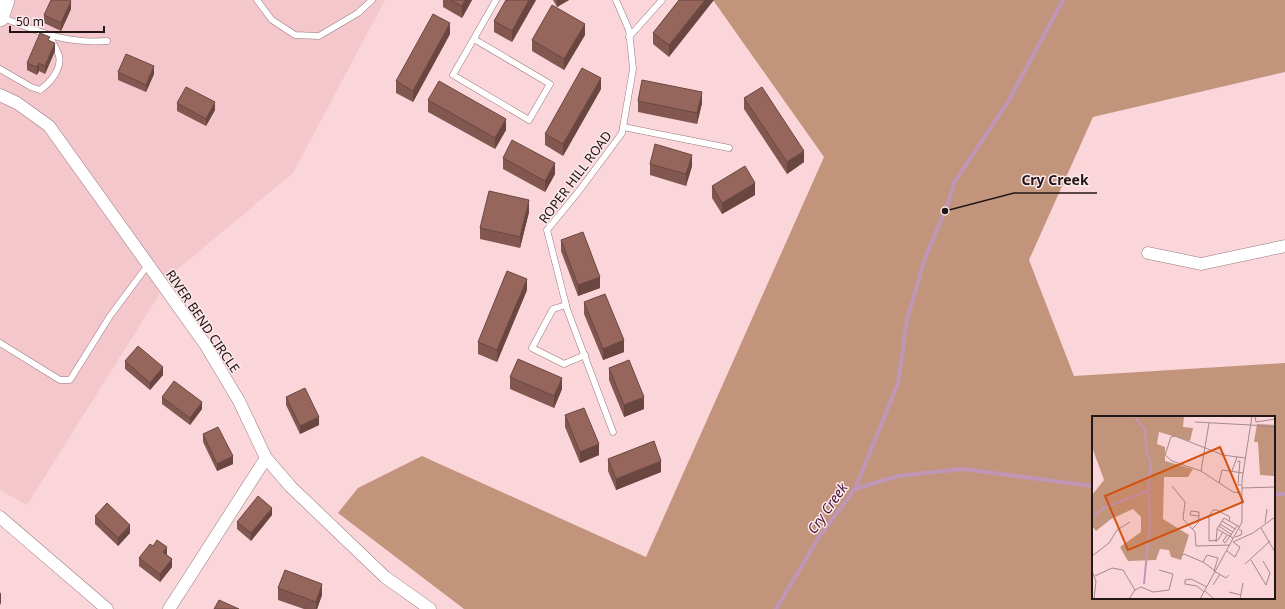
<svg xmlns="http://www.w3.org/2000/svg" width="1285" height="609" viewBox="0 0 1285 609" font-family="'Noto Sans',sans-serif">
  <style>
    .built { fill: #f3c7cc }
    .forest { fill: #c3947c; fill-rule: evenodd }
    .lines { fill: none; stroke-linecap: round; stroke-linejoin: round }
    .stream { stroke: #c096b7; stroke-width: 4 }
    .service-casing { stroke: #99797c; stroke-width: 7 }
    .minor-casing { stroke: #99797c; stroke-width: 13 }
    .secondary-casing { stroke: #99797c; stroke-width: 18 }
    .service { stroke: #fff; stroke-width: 6 }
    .minor { stroke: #fff; stroke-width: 12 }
    .secondary { stroke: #fff; stroke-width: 17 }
    .wall { fill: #81574f }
    .shaded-wall { fill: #694740 }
    .building { fill: #96655c; stroke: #694740 }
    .labels { text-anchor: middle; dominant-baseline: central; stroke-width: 3; stroke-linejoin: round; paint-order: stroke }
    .street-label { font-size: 13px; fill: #221618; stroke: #fde8ea }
    .water-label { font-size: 14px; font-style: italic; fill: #46143f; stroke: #fde8ea }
    .inset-river { fill: none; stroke: #c096b7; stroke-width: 2 }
    .inset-road { fill: none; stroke: #a4898c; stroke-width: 1 }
    .view { fill: #d4520d; fill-opacity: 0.15; stroke: #d4520d; stroke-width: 2 }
    .inset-edge { fill: none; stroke: #221618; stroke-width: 2 }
    .leader { fill: none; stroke: #221618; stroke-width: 1.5 }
    .callout-dot { fill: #221618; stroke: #fde8ea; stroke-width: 1.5 }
    .callout-label { font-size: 14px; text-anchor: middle; font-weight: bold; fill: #221618; stroke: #fde8ea; stroke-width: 3; stroke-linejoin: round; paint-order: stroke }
  </style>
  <rect width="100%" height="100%" fill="#fad6da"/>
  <polygon class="built" points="0,0 385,0 293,173 172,274 27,505 0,490"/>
  <path class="forest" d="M713,0H1285V72L1093,117L1029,260L1074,376L1285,363V609H464L338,513L358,488L422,456L646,557L824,157ZM1093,417H1274V598H1093Z"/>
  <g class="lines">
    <g class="stream">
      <polyline points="855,489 898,476 962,469 1093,486"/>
      <polyline points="1274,494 1285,494"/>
      <polyline points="776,609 819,537 855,489 898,383 907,320 925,258 945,211 955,181 1009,100 1063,0"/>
    </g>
    <defs>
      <g id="service">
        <polyline points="257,0 272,20 295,35 319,36 358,13 372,0"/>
        <path d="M1,17C40,32 64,44 107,41"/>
        <polyline points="629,37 662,0"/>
        <polyline points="474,39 550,84 529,120 453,75 496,0"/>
        <path d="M0,69L31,87L40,90C50,83 62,69 59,56C57,49 52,42 49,35"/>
        <polyline points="623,127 729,148"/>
        <polyline points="566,305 553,309 532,348 564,364 585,355"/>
        <polyline points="0,343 60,380 70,380 110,316 148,265"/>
        <polyline points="613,432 567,309 547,230 579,191 622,133 633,69 629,30 616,0"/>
      </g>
      <g id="minor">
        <polyline points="0,95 17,103 49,126 205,344 239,401 266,458 291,487 385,577 430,609"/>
        <polyline points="1148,253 1201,264 1285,246"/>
        <polyline points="0,517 107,609"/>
        <polyline points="169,609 266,458"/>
      </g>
      <polyline id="secondary" points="0,18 6,0"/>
    </defs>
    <use href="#service" class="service-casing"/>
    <use href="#minor" class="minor-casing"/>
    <use href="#secondary" class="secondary-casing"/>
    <use href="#service" class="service"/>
    <use href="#minor" class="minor"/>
    <use href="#secondary" class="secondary"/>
  </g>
  <g class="wall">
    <polygon points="443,0 472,0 462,18 443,7"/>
    <polygon points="536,0 512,42 494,32 494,21"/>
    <polygon points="553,0 569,0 557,7"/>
    <polygon points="679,0 669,57 653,44 653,33"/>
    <polygon points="71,9 61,31 44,23 44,15"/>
    <polygon points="450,34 413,102 396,93 396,81"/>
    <polygon points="585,35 564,70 532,51 532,40"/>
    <polygon points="50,41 55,51 45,74 39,71 37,75 27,70 27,63"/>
    <polygon points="118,72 154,74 146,92 118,80"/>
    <polygon points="601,89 563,156 545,145 545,134"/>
    <polygon points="744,98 804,162 787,174 744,109"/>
    <polygon points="428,100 506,130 495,149 428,112"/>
    <polygon points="638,101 702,103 697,124 638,112"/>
    <polygon points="177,103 215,110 206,126 177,111"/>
    <polygon points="503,158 555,174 545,192 503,169"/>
    <polygon points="650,164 692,166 686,186 650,175"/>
    <polygon points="712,186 755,195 722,214 712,198"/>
    <polygon points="529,212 520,248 480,239 480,228"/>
    <polygon points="561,240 600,288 578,296 561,251"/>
    <polygon points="527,290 497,362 478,354 478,342"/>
    <polygon points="584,302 624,352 603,360 584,314"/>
    <polygon points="125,361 163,375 150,390 125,369"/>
    <polygon points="609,368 644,409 624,417 609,380"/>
    <polygon points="510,377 562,389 554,408 510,389"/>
    <polygon points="162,397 202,409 190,425 162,404"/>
    <polygon points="286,397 319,425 300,434 286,405"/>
    <polygon points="565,415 599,455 580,463 565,427"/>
    <polygon points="203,434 233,464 217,471 203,442"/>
    <polygon points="608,459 661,472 616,490 608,471"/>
    <polygon points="272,515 251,541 237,529 237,522"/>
    <polygon points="95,516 130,533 118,546 95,524"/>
    <polygon points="166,555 172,567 160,582 139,566 139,558 167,555"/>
    <polygon points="278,588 322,595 317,609 304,609 278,600"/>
  </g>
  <g class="shaded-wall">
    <polygon points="465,0 472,0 462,18 462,6"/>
    <polygon points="529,0 536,0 512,42 512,31"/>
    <polygon points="557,0 569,0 557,7"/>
    <polygon points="705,0 714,0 669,57 669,45"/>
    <polygon points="71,1 71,9 61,31 61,23"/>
    <polygon points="450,23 450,34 413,102 413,91"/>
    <polygon points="585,24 585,35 564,70 564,59"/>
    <polygon points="55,43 55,51 45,74 45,66"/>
    <polygon points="39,63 39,71 37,75 37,67"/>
    <polygon points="154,66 154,74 146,92 146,85"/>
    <polygon points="601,78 601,89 563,156 563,144"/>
    <polygon points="702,92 702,103 697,124 697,113"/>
    <polygon points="215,102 215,110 206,126 206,119"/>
    <polygon points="506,119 506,130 495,149 495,138"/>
    <polygon points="804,151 804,162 787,174 787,162"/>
    <polygon points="692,155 692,166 686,186 686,174"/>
    <polygon points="555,163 555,174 545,192 545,181"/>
    <polygon points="755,183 755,195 722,214 722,203"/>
    <polygon points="529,200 529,212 520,248 520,237"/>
    <polygon points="600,277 600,288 578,296 578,285"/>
    <polygon points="527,279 527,290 497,362 497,350"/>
    <polygon points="624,340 624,352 603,360 603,349"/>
    <polygon points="163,367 163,375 150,390 150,383"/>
    <polygon points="562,378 562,389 554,408 554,396"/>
    <polygon points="644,397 644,409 624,417 624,405"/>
    <polygon points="202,402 202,409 190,425 190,418"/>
    <polygon points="319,417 319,425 300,434 300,426"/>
    <polygon points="599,444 599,455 580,463 580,452"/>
    <polygon points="233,456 233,464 217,471 217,464"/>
    <polygon points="661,461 661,472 616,490 616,479"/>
    <polygon points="272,508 272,515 251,541 251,533"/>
    <polygon points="130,525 130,533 118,546 118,538"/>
    <polygon points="167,547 167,555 163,560 163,552"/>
    <polygon points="172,559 172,567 160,582 160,574"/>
    <polygon points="322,584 322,595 317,609 316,609 316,602"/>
    <polygon points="1,592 1,603 0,605 0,594"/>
  </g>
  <g class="building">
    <polygon points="51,0 69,0 71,1 61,23 44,15"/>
    <polygon points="451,0 465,0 462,6"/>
    <polygon points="506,0 529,0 512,31 494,21"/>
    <polygon points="679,0 705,0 669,45 653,33"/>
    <polygon points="552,5 585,24 564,59 532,40"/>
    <polygon points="433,14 450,23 413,91 396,81"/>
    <polygon points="40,33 50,37 48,40 55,43 45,66 39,63 37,67 27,63"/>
    <polygon points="126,54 154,66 146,85 118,72"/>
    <polygon points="582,68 601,78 563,144 545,134"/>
    <polygon points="642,80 702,92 697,113 638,101"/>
    <polygon points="439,81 506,119 495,138 428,100"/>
    <polygon points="186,87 215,102 206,119 177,103"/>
    <polygon points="762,87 804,151 787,162 744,98"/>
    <polygon points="512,140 555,163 545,181 503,158"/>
    <polygon points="655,144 692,155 686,174 650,164"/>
    <polygon points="745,166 755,183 722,203 712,186"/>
    <polygon points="489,191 529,200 520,237 480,228"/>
    <polygon points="583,232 600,277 578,285 561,240"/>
    <polygon points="507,271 527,279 497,350 478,342"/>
    <polygon points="605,294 624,340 603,349 584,302"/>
    <polygon points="138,346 163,367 150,383 125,361"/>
    <polygon points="518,359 562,378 554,396 510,377"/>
    <polygon points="629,360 644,397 624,405 609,368"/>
    <polygon points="174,381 202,402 190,418 162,397"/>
    <polygon points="305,388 319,417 300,426 286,397"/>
    <polygon points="584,408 599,444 580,452 565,415"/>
    <polygon points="218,427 233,456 217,464 203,434"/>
    <polygon points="654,441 661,461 616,479 608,459"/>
    <polygon points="258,496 272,508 251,533 237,522"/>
    <polygon points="107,503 130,525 118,538 95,516"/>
    <polygon points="157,540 167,547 163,552 172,559 160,574 139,558 150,544 153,546"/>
    <polygon points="285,570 322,584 316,602 278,588"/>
    <polygon points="219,600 239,609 214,609"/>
  </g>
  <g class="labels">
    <g class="street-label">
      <text transform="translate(575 177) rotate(-53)">ROPER HILL ROAD</text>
      <text transform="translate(203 321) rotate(56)">RIVER BEND CIRCLE</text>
    </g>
    <g class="water-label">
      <text transform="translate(827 508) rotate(-55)">Cry Creek</text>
    </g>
  </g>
  <g transform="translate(1092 416)">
    <rect width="183" height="183" fill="#fad6da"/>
    <path d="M0,0H92L91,11L101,12L98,25L67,16L65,28L73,31V45L101,53L96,61H72L71,103L97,119L89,144L79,141L77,134L68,133L64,144L36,145L28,131L49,116V101L41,93L19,103L4,115L0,110V79L12,64L0,31ZM165,8L183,9V60L168,59L166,26H162Z" fill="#c3947c"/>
    <path class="inset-river" d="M42,0L53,14L55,36L59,48L56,74L58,106L52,168M0,101L12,92L55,75"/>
    <path class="inset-road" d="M163,0L164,6L183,3M103,6L159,9M159,9L183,11M145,46L148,45L147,56M109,55L117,7M140,55L145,41M147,56L146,69H149M127,67L130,54L151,57M80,70L93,86L91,103L103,116L104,130L138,129M150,72L183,71M149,77L141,76L109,55L80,45L73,39L79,21L83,20L131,39L153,42M130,105L143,113M173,107L175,93M128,108L141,116M127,110L140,119M169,112L183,136M100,113L106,107L107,101V96L99,95L98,99L107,100M131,116L126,124L117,125V100L121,94H125L138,101L137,105M135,119L131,125L133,127L145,110M143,121L149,119L150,115L147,113M141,122L125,113L132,102L148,111M124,126L125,113M141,126L161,117L183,101M135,135L143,141L148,131L141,126M0,140L17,127L25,114L38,106M88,140L92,138L111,146M159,144L174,169L178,157L171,145M153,148L178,125M122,154L111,146L115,139L126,142L122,155L134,162L137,159M0,155L4,165L2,183M3,160L20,152L31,154L43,174L37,183M121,169L128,158M43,174L49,171L61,176L77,174L81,158L67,154M113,175L122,183M112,176L105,170L93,168V164L99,163L115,171M137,176L149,179M108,183L150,106V64L160,0M148,183L151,167"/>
    <path class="view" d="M128,31L151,86L36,134L13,80Z"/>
    <rect width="183" height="183" class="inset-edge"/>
  </g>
  <path class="leader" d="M945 211L1014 193H1097"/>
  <circle class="callout-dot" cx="945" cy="211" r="4"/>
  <g class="callout-label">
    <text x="1055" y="185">Cry Creek</text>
  </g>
  <path d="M10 26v6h94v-6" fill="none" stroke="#221618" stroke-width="2"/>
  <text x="16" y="26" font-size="12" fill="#221618" stroke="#fde8ea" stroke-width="3" paint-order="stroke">50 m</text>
</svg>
